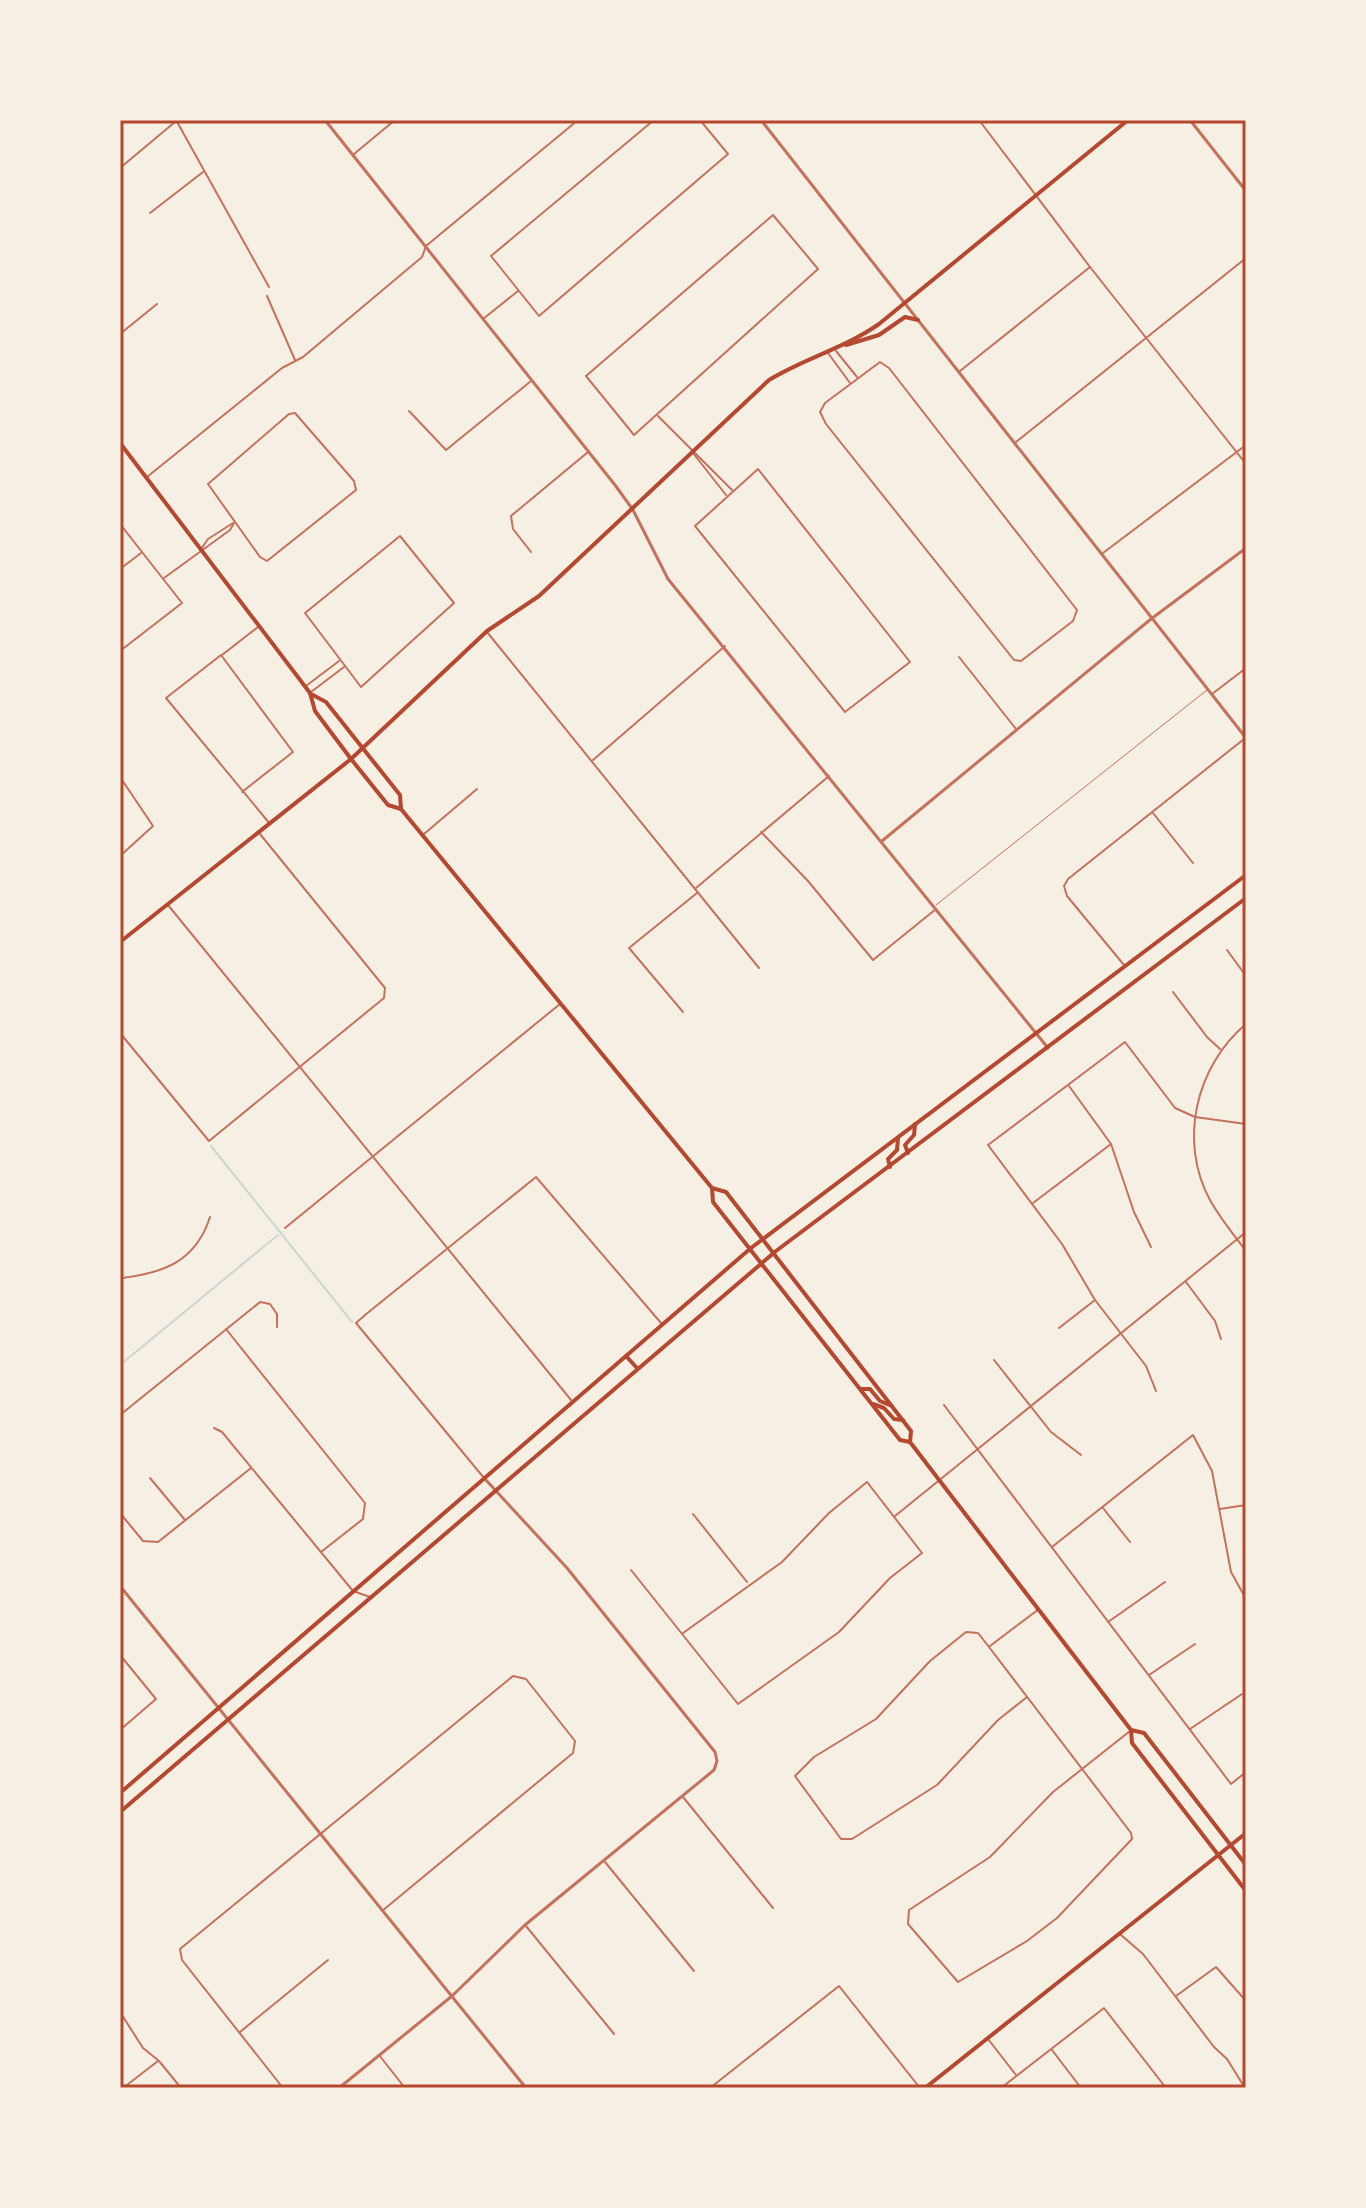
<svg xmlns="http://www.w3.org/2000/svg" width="1366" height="2208" viewBox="0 0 1366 2208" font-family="'Playfair Display',serif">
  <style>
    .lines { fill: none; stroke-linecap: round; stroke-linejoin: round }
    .stream { stroke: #c9d6d2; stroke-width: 2 }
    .service { stroke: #c5725c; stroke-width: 1 }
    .minor { stroke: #c5725c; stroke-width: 2 }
    .tertiary { stroke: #c5725c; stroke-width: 3 }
    .secondary { stroke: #b5482f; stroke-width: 4 }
    .primary { stroke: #b5482f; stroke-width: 4 }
    .neatline { fill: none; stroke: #b5482f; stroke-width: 3 }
  </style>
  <rect width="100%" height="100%" fill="#f6efe4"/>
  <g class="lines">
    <g class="stream">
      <polyline points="211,1146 352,1322"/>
      <polyline points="120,1365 278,1235"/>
    </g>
    <polyline class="service" points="936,905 1207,690"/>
    <g class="minor">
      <polyline points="176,120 269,287"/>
      <polyline points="654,120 491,256 539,316 728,154 700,120"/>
      <polyline points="979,120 1090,267 1246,464"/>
      <polyline points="354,154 395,120"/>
      <polyline points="120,168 175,122"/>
      <polyline points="150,213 203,172"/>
      <polygon points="773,215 818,269 634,435 586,376"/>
      <polyline points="267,296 295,360"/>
      <polyline points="483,319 518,291"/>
      <polyline points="120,334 157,304"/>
      <polyline points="836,351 857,377"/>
      <polyline points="828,353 850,383"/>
      <polygon points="880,362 889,368 1077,610 1073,621 1021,661 1014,660 826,424 820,412 825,403"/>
      <polyline points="960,371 1090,267"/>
      <polyline points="409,411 446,450 531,381"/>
      <polygon points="295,413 354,481 356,490 267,561 260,557 208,484 289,414"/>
      <polyline points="658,416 732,490"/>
      <polyline points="1016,442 1246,258"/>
      <polyline points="693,453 726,495"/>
      <polygon points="758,469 910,662 845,712 695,526"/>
      <polyline points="147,477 282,368 303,357 422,257 426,246 578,120"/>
      <polyline points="120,524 182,603 120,651"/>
      <polygon points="400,536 454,603 361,687 305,613"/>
      <polyline points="201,549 208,539 233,523"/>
      <polyline points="531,552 513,529 511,516 588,452"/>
      <polyline points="1103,553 1246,445"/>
      <polyline points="120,569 141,553"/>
      <polyline points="164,578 230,530 234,523"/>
      <polyline points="487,632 759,968"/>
      <polyline points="222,655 258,627"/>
      <polyline points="959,657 1016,729"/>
      <polyline points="306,686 339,661"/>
      <polyline points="311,692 344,667"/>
      <polyline points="1212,694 1246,668"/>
      <polyline points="593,760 725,646"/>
      <polyline points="120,777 153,826 120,856"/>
      <polyline points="242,792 293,752 221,655 166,698 270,824"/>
      <polyline points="1153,813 1193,863"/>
      <polyline points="761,832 808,881 873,960 936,909"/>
      <polyline points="424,834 477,789"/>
      <polyline points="696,888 829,776"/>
      <polyline points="168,905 571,1400"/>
      <polyline points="1227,950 1246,976"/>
      <polyline points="1124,965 1067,896 1064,886 1068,879 1244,739"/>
      <polyline points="1173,992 1207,1037 1220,1049"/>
      <polyline points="683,1012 629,948 697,893"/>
      <path d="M1246,1024C1196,1066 1178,1141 1210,1200C1220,1218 1233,1234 1246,1251"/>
      <polyline points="120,1033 209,1141 384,998 385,988 260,834"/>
      <polyline points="1069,1086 1111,1144 1134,1212 1151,1247"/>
      <polyline points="1033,1203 1111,1144"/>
      <polyline points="120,1204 122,1202"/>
      <polyline points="285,1228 560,1004"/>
      <polyline points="120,1271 120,1296"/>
      <path d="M122,1278C164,1273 196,1261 210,1217"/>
      <polyline points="1186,1282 1215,1321 1221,1339"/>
      <polyline points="1059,1328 1095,1300"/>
      <polyline points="226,1329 365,1503 363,1519 321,1552"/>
      <polyline points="994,1360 1051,1432 1081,1455"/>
      <polyline points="1156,1391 1146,1366 1095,1300 1062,1244 988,1145 1125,1042 1175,1108 1195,1117 1246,1124"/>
      <polyline points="944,1405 1231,1784 1246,1772"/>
      <polyline points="120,1415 260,1302 270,1304 277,1314 277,1327"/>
      <polyline points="214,1428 222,1432 353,1591 370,1597"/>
      <polyline points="150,1478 185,1520"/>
      <polyline points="484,1478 356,1323 365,1315 536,1177 661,1323"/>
      <polyline points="1103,1508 1130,1542"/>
      <polyline points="1220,1509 1246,1505"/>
      <polyline points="120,1513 143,1541 158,1542 251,1468"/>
      <polyline points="693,1514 747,1582"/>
      <polyline points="895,1516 1246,1232"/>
      <polyline points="1052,1547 1193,1435 1212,1471 1231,1572 1246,1599"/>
      <polyline points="631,1570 738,1704 839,1632 890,1578 922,1553 867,1482 829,1513 782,1562 683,1633"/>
      <polyline points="1108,1622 1165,1582"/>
      <polyline points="990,1646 1039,1609"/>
      <polyline points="120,1655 156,1699 120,1730"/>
      <polyline points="1149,1675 1195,1644"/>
      <polyline points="1027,1697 998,1720 937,1785 852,1839 841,1839 795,1776 814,1757 876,1719 930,1661 966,1632 978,1633 989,1647 1131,1833 1132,1839 1057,1918 1027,1941 958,1982 908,1924 909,1910 990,1857 1053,1792 1130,1731"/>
      <polyline points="1190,1729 1242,1694"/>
      <polyline points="683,1797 773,1908"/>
      <polyline points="605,1862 694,1971"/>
      <polyline points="526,1926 614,2034"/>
      <polyline points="1121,1935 1143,1954 1214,2047 1227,2059 1245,2088"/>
      <polyline points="1176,1996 1216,1967 1246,2001"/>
      <polyline points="120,2012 143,2048 159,2061 181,2088"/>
      <polyline points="240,2032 328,1960"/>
      <polyline points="988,2039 1016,2075"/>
      <polyline points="1052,2050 1081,2088"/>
      <polyline points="379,2055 405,2088"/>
      <polyline points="123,2088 158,2061"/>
      <polyline points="283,2088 182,1960 180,1949 513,1676 526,1679 575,1741 573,1753 382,1911"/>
      <polyline points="710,2088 839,1986 920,2088"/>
      <polyline points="1001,2088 1104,2008 1166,2088"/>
    </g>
    <g class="tertiary">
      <polyline points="325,120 615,485 633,510 668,579 1048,1048"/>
      <polyline points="761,120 1246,738"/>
      <polyline points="1190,120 1246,191"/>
      <polyline points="882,841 1151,619 1246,548"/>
      <polyline points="120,1586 526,2088"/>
      <polyline points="339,2088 452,1996 525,1925 714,1770 717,1761 715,1752 567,1568 485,1479"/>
    </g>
    <g class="secondary">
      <polyline points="846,345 879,335 905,317 918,320"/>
      <path d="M120,942L351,759L487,631L539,596L769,380C805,358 845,348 879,324L1128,120"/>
      <polyline points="925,2088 1246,1833"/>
    </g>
    <g class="primary">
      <polyline points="120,443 310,693 315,711 351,759 388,805 401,809 712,1188 713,1202 900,1440 910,1442 1131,1730 1132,1743 1246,1891"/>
      <polyline points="311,694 326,702 400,795 401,809"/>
      <polyline points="908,1153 905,1145 914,1135 915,1124"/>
      <polyline points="890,1167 888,1159 897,1150 898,1138"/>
      <polyline points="712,1188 726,1192 911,1431 910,1442"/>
      <polyline points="626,1356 637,1368"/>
      <polyline points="861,1389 870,1389 880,1401 892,1406"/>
      <polyline points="873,1404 884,1408 894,1419 903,1420"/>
      <polyline points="1131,1730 1144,1733 1246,1865"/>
      <polyline points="120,1793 751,1248 1246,875"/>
      <polyline points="120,1812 776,1251 1246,898"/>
    </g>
  </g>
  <rect width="1366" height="2208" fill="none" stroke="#f6efe4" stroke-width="244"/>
  <rect x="122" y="122" width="1122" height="1964" class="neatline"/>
</svg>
